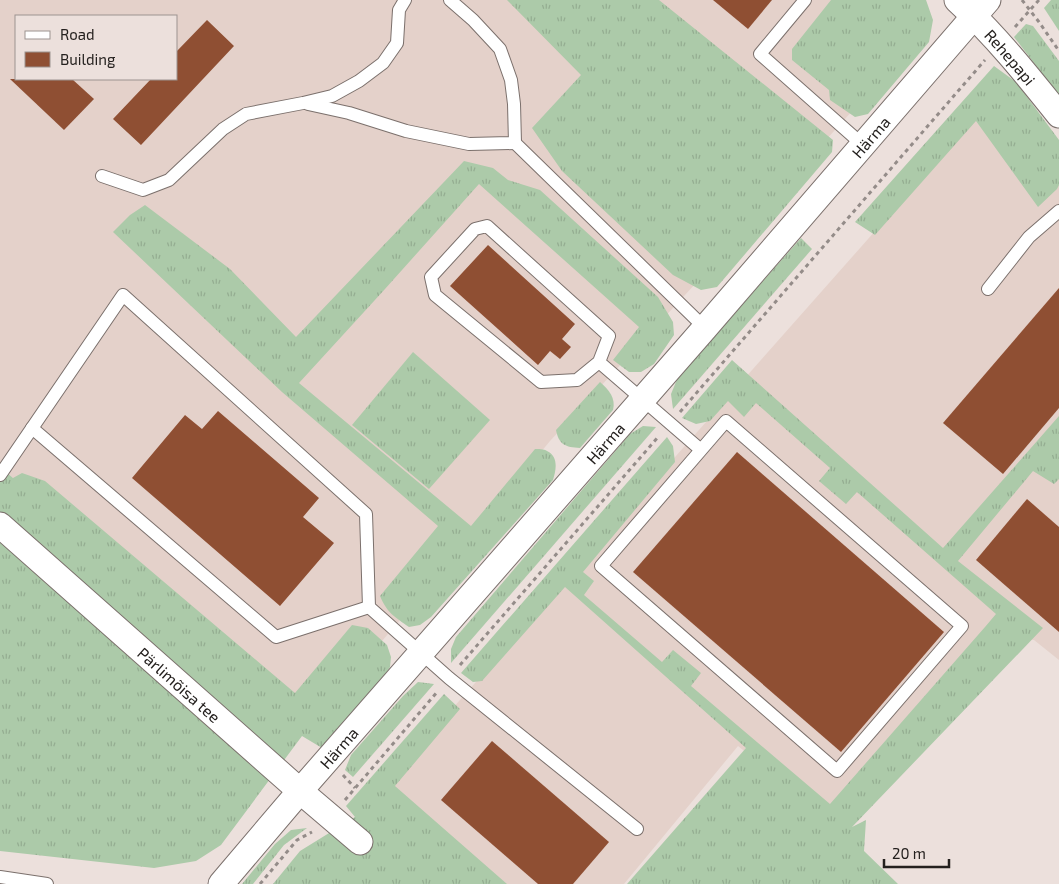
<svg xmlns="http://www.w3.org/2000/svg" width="1059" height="884" viewBox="0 0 1059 884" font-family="'Exo 2',sans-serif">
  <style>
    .built { fill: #e4d1ca; fill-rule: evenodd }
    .grass { fill: url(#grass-tufts) }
    .building { fill: #8f4f33 }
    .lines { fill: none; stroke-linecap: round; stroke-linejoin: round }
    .service-casing { stroke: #7b706c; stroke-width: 14 }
    .minor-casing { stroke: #7b706c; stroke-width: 27 }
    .path { stroke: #948c89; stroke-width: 3; stroke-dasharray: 4 4; stroke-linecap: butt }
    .service { stroke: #fff; stroke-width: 12 }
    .minor { stroke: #fff; stroke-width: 25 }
    .labels { text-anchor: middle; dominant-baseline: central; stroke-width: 5; stroke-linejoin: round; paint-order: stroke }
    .street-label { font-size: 16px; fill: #24201e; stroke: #ece0dc }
  </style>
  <defs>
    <pattern id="grass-tufts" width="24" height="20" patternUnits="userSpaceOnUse" patternTransform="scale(1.25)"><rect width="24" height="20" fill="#accaa9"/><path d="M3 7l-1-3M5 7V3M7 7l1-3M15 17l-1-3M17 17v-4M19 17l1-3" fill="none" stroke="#94ad91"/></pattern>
  </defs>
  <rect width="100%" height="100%" fill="#ece0dc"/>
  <g class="built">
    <path d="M0,0H919L921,35L709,269L550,441L469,539L307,729L0,467ZM16,16H176V79H16Z"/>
    <polygon points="1007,82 1059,158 1059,660 1034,640 1021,639 851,828 816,808 738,746 624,884 477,884 375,796"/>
  </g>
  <g class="grass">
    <polygon points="507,0 659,0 833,140 832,152 717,287 701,290 673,275 562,171 532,128 581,75"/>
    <polygon points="831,0 926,0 933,20 929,42 868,114 855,117 830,100 829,90 792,60 792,49"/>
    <polygon points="1051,0 1059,0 1059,31 1044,8"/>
    <polygon points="1026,24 1033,26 1059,61 1059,96 1014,37"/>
    <polygon points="994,66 1016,82 1059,140 1059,185 1057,189 1038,207 976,121 875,235 855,222"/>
    <path d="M464,161L493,168L508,180L540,190L658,297L673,322L674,335L654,364L641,372H629L613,360L639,327L479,184L385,289L299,383L471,526L535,449C538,449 544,449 547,451C559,457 556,470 553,480L431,617L420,625L409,627C395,617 387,613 380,596L438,526L282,392L113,232L130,215L145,205L230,269L296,337Z"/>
    <polygon points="801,238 812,249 673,409 671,394 678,377"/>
    <polygon points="413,352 490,420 429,489 352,425"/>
    <polygon points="732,360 943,548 1059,416 1059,479 1054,484 1033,471 958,561 1043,628 852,827 866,820 864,851 898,884 627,884 746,748 565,587 482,681 473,682 461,673 667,437 673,446 675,462 583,572 594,581 584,595 662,662 673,650 701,673 691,686 830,804 985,627 996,614 857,492 846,504 819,481 830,468 756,403 744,417 728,401 710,421 696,424 682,418"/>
    <path d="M600,382C609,390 616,398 613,410L580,448C565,447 559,445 556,430Z"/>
    <polygon points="643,426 656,427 451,663 451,649 456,637 630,434"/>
    <polygon points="0,467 13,478 22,473 45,481 295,693 352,625 368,628 387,645 391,657 390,667 383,678 322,748 302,736 221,845 196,861 154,868 0,851"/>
    <polygon points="418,682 434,684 353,777 345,770 351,755 403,696"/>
    <polygon points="444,694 460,709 395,786 507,884 273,884 300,851 355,817 346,806"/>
    <polygon points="307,828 284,845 253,884 242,884 275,844 291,830"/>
  </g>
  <g class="building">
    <polygon points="713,0 772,0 748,29"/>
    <polygon points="207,20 234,46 141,145 113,119 151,79 176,79 176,52"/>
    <polygon points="10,79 72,79 94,99 64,130"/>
    <polygon points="488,245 575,324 562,339 571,347 560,359 550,351 538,365 450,286"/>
    <polygon points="1059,288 1059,408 1003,474 943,423"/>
    <polygon points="218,411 319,498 303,517 334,543 280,606 132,478 185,415 202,429"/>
    <polygon points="737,452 944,632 841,752 633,572"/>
    <polygon points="1027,499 1059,527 1059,632 976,560"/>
    <polygon points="492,741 609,842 573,884 538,884 441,800"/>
  </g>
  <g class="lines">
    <defs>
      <g id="service">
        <polyline points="805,0 760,54 863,145"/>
        <polyline points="308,104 349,113 406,131 469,144 515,143 514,104 511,80 500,49 473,20 450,0"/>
        <polyline points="515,143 705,328"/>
        <polyline points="102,176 143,190 169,180 223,129 246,114 303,103 332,96 359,81 383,63 397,43 399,10 405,0"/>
        <polyline points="988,289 1029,237 1059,211"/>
        <polyline points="599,362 577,380 541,382 435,295 431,277 475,229 487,226 609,336 599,362 701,450 726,421 962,626 837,771 601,566 701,450"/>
        <polyline points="32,428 276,637 369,607"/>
        <polyline points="0,475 123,295 366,514 369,607 449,678 637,829"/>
        <polyline points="0,877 47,884"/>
      </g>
      <g id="minor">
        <path id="s1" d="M957,0C995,35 1027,75 1059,115"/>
        <path id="s2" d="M0,525L300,791L360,842"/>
        <path id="s3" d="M221,884L300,791L705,328L988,0"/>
      </g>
    </defs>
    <use href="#service" class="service-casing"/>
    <use href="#minor" class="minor-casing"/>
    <g class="path">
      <polyline points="1022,0 1039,22 1059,51"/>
      <polyline points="1015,27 1039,0"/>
      <polyline points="680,412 985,60"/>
      <polyline points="460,665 659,436"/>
      <polyline points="343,775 355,788"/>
      <polyline points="345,800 438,691"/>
      <polyline points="260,884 297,840 312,832"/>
    </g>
    <use href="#service" class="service"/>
    <use href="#minor" class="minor"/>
  </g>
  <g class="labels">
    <g class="street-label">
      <text stroke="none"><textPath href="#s1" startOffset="78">Rehepapi</textPath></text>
      <text stroke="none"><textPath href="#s3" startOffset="990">Härma</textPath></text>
      <text stroke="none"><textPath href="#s3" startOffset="585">Härma</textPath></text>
      <text stroke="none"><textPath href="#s2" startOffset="240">Pärlimõisa tee</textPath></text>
      <text stroke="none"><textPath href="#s3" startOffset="180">Härma</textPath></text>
    </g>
  </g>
  <rect x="15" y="15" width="162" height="65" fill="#ece0dc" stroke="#9c9390"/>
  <rect x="25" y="31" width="25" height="8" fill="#ffffff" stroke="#9c9390"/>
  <text x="60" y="40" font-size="15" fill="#24201e">Road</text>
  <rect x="25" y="52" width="25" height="15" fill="#8f4f33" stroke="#9c9390"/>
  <text x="60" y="65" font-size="15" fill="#24201e">Building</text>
  <path d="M884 859v8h65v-8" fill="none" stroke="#24201e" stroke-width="2.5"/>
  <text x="892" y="859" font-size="15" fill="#24201e" stroke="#ece0dc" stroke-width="4" paint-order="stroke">20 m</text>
</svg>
